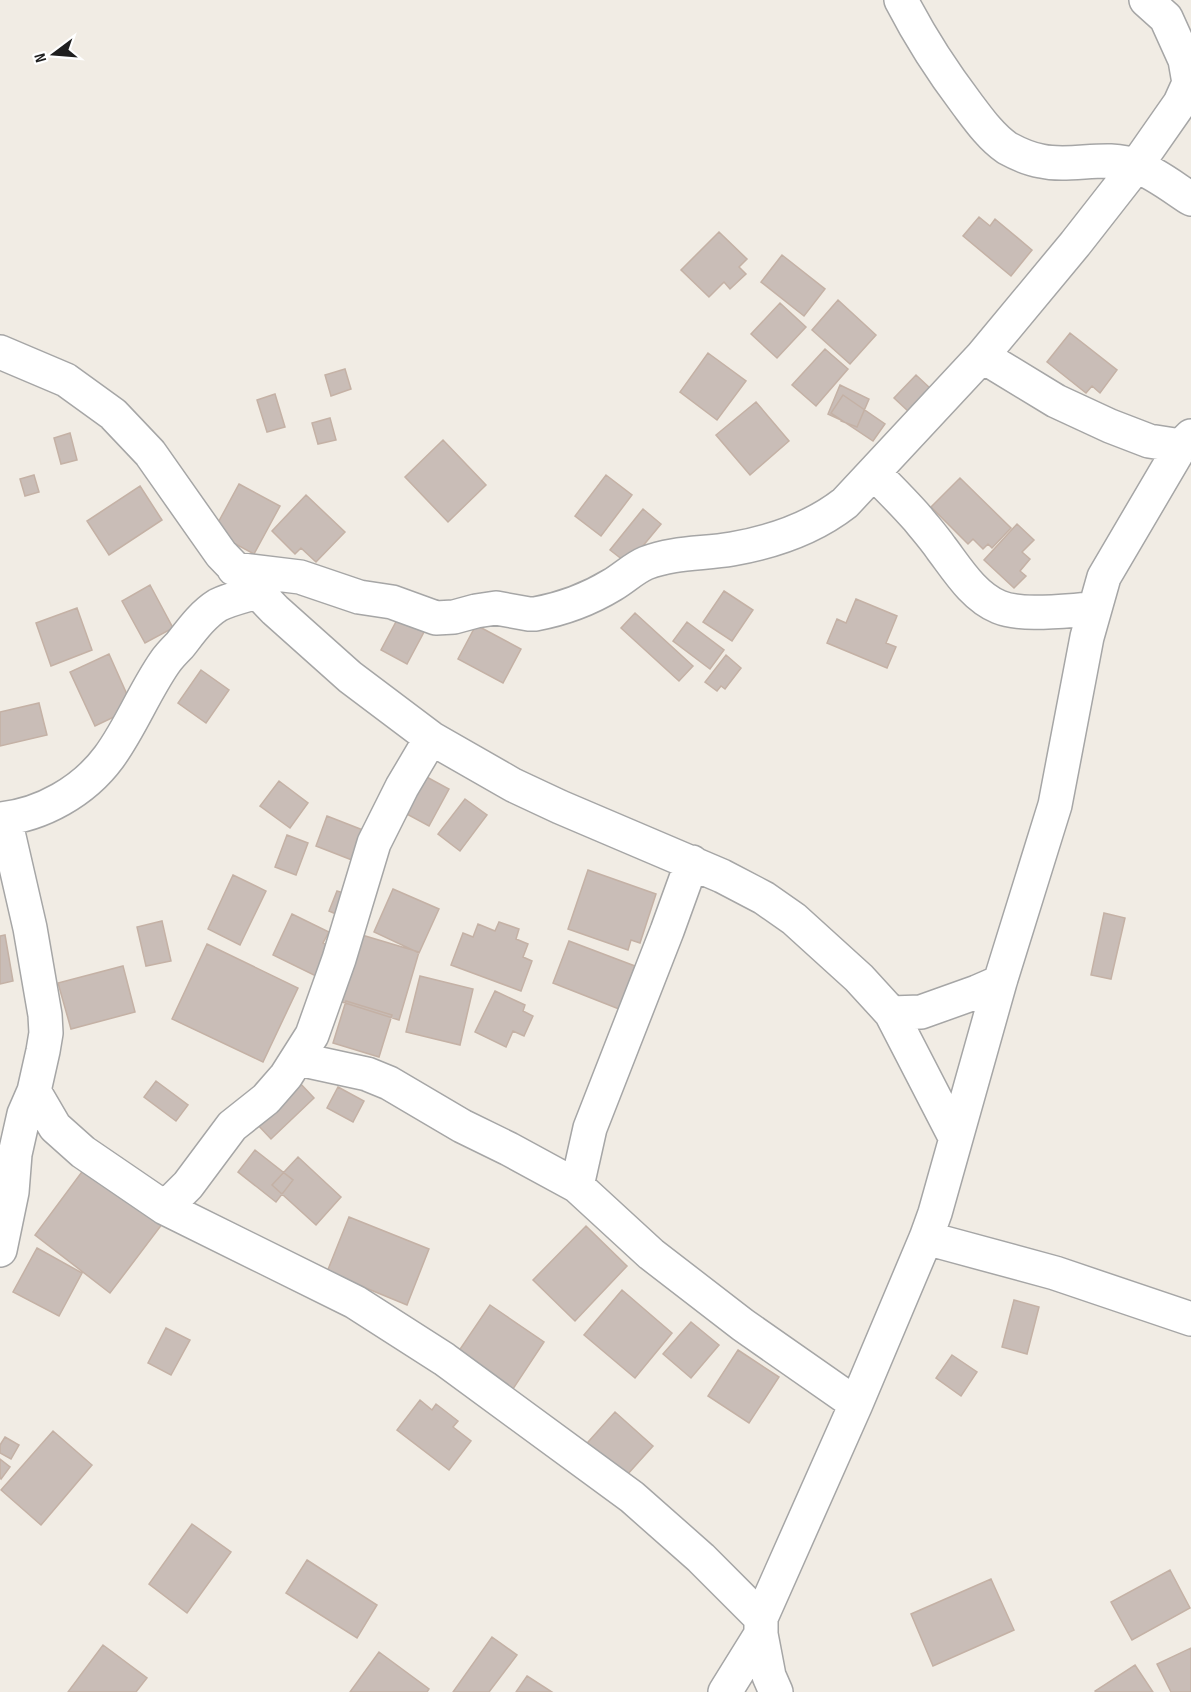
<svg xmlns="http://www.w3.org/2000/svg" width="1191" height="1692" viewBox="0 0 1191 1692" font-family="'Sofia Sans Condensed',sans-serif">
<rect width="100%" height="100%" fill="#f1ece4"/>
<path fill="#c9bdb7" stroke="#c4b1a5" stroke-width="1.5" d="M 979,217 L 990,226 L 995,219 L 1032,250 L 1011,276 L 963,236 Z
M 719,232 L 747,259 L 739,267 L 746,274 L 730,289 L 724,282 L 709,297 L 681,270 Z
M 782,255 L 825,289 L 804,316 L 761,282 Z
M 838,300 L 876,335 L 850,364 L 812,330 Z
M 780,303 L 806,327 L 777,358 L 751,334 Z
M 1070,333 L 1117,370 L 1100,393 L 1092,386 L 1086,393 L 1047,362 Z
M 825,349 L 848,369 L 816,406 L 792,385 Z
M 708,353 L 746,381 L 717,420 L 680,392 Z
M 345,369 L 351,389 L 331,396 L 325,375 Z
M 916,375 L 931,389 L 909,412 L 894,398 Z
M 840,385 L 869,399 L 857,427 L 841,421 L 841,420 L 828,414 Z
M 275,394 L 285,427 L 267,432 L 257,400 Z
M 843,395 L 885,424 L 873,441 L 831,413 Z
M 756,402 L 789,441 L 750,475 L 716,435 Z
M 330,418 L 336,440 L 318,444 L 312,423 Z
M 70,433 L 77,460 L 61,464 L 54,438 Z
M 443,440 L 486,485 L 448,522 L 405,477 Z
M 34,475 L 39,492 L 25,496 L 20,479 Z
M 606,475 L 632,495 L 601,536 L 575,516 Z
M 960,478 L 1011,528 L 992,548 L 988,544 L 983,549 L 973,539 L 968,544 L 931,507 Z
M 239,484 L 280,506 L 254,554 L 213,532 Z
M 140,486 L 162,520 L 109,555 L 87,521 Z
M 306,495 L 345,532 L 316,562 L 301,548 L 295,554 L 272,531 Z
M 643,509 L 661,524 L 628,564 L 610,550 Z
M 1017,524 L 1034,540 L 1022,552 L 1030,559 L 1020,571 L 1026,576 L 1014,588 L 984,560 Z
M 150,585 L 173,628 L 145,643 L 122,601 Z
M 724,591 L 753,610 L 732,641 L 703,622 Z
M 856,599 L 897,616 L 886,643 L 896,647 L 887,668 L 827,643 L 837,619 L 846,623 Z
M 77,608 L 92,650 L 51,666 L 36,623 Z
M 635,613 L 693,666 L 679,681 L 621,628 Z
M 398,618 L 424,632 L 407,664 L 381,650 Z
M 687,622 L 724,650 L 710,669 L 673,641 Z
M 476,625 L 521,649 L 503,683 L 458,659 Z
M 109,654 L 133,708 L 95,726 L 70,672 Z
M 726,655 L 741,668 L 725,689 L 721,686 L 717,691 L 705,682 Z
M 201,670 L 229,690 L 206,723 L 178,703 Z
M 39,703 L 47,735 L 0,746 L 0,712 Z
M 423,775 L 449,789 L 429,826 L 403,812 Z
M 279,781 L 308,803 L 290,828 L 260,806 Z
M 465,799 L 487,815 L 460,851 L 438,834 Z
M 327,816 L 368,832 L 357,862 L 316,846 Z
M 287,835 L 308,843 L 296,875 L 275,867 Z
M 588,870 L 656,894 L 640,943 L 631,940 L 628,950 L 568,929 Z
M 233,875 L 266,891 L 240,945 L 208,929 Z
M 393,889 L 439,909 L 419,953 L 374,932 Z
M 337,891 L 350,895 L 343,917 L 329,911 Z
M 1104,913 L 1125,918 L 1111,979 L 1091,975 Z
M 292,914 L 329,932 L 323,943 L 334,948 L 320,978 L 273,955 Z
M 162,921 L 171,961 L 146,966 L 137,927 Z
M 499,922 L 519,929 L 516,939 L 528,944 L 523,957 L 532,961 L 521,991 L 451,965 L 463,933 L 473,937 L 478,924 L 495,931 Z
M 5,935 L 13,981 L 0,984 L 0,936 Z
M 362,935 L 419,952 L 399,1020 L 342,1002 Z
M 569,941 L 635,966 L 619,1009 L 553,983 Z
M 207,944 L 298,988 L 263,1062 L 172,1019 Z
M 123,966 L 135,1012 L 71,1029 L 58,983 Z
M 420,976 L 473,989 L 460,1045 L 406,1032 Z
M 495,991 L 525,1005 L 523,1011 L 533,1016 L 524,1036 L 513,1031 L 506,1047 L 475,1032 Z
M 346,1001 L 392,1015 L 379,1057 L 333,1043 Z
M 156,1081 L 188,1105 L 176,1121 L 144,1097 Z
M 298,1081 L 314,1098 L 271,1139 L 255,1122 Z
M 338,1087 L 364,1101 L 353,1122 L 327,1108 Z
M 255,1150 L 293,1180 L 276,1202 L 238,1172 Z
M 298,1157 L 341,1197 L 316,1225 L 272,1185 Z
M 87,1165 L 163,1223 L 110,1293 L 35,1235 Z
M 349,1217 L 429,1249 L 407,1305 L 327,1272 Z
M 586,1226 L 627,1266 L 575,1321 L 533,1280 Z
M 37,1248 L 82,1273 L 59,1316 L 13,1292 Z
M 622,1290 L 672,1333 L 635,1378 L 584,1335 Z
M 1014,1300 L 1039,1307 L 1027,1354 L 1002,1347 Z
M 490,1305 L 544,1342 L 507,1398 L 452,1361 Z
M 691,1322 L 719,1345 L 691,1378 L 663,1354 Z
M 166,1328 L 190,1340 L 171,1375 L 148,1363 Z
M 738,1350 L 779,1377 L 749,1423 L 708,1396 Z
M 952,1355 L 977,1372 L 961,1396 L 936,1378 Z
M 420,1400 L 432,1410 L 436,1404 L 458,1421 L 453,1427 L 471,1441 L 449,1470 L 397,1430 Z
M 615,1412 L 653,1446 L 618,1485 L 580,1451 Z
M 53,1431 L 92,1465 L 41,1525 L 1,1490 Z
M 5,1437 L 19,1445 L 11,1459 L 0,1453 L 0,1445 Z
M 0,1459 L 10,1467 L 1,1479 L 0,1478 Z
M 192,1524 L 231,1552 L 187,1613 L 149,1584 Z
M 307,1560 L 377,1605 L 357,1638 L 286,1593 Z
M 1170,1570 L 1190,1608 L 1132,1640 L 1111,1602 Z
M 991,1579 L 1014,1630 L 933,1666 L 911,1614 Z
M 492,1637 L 517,1655 L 489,1692 L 453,1692 Z
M 103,1645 L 147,1678 L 136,1692 L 68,1692 Z
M 1191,1648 L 1191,1692 L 1171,1692 L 1157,1664 Z
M 379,1652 L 429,1689 L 427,1692 L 350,1692 Z
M 1135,1665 L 1153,1692 L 1096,1692 L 1095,1691 Z
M 527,1676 L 552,1692 L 516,1692 Z"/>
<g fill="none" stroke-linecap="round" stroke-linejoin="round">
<g stroke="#a6a6a6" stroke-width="36">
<path id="minor" d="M 901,0 C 920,37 942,71 967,104 C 979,120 991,137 1007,148 C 1018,154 1029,159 1041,161 C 1071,168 1108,154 1136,166 C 1155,173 1174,188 1191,199
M 0,352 L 66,380 L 113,414 L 150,453 L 221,554 L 275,610 L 350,677 L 431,738 L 513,785 L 560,807 L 722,876 L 764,898 L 794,919 L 859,978 L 891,1013 L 955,1137
M 982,356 L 1056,401 L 1110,426 L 1149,441 L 1181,446
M 874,473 C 889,488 904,503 918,519 C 926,529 934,538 941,548 C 957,569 973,596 999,607 C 1023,617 1069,610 1095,609
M 234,569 L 300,577 L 359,597 L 392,602 L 436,618 L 454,617 L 476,611 L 496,608 L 529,614 L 535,614 C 562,609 589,599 612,585 C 624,578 634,568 646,563 C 674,552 703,554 732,549 C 772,542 813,528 845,503 L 982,356 L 1075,244 L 1136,166 L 1180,103 L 1189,83 L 1185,60 L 1166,18 L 1146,0
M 0,819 C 42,815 84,791 109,757 C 131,727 144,692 165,662 C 169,656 175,650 180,645 C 191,631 202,615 218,605 C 230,599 244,596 257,592
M 891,1013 L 921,1012 L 977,992 L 1000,982
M 298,1059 L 367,1074 L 389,1083 L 462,1126 L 509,1149 L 577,1186 L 651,1254 L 743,1325 L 856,1404
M 34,1091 L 55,1127 L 83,1152 L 165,1208 L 355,1302 L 444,1359 L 632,1497 L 701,1558 L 761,1618
M 577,1186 L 590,1128 L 667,931 L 692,862
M 165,1208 L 188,1185 L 232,1126 L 266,1099 L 286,1076 L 312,1035 L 339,959 L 374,843 L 402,787 L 431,738
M 926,1238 L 1055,1273 L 1191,1319
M 0,1250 L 12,1192 L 15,1154 L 24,1114 L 34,1091 L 43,1051 L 46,1033 L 45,1015 L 30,928 L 5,819
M 761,1634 L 769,1676 L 776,1692
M 725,1692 L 761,1634 L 761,1618 L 856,1404 L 926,1238 L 935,1213 L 1000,982 L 1055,805 L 1087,637 L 1104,577 L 1181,446 L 1191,436"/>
</g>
<use href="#minor" stroke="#fff" stroke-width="33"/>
</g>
<g transform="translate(54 54) rotate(254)" stroke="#ffffff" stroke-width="4.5" paint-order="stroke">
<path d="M0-4.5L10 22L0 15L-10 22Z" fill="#1f1f1f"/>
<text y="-9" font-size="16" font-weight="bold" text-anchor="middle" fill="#1f1f1f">N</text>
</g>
</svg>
